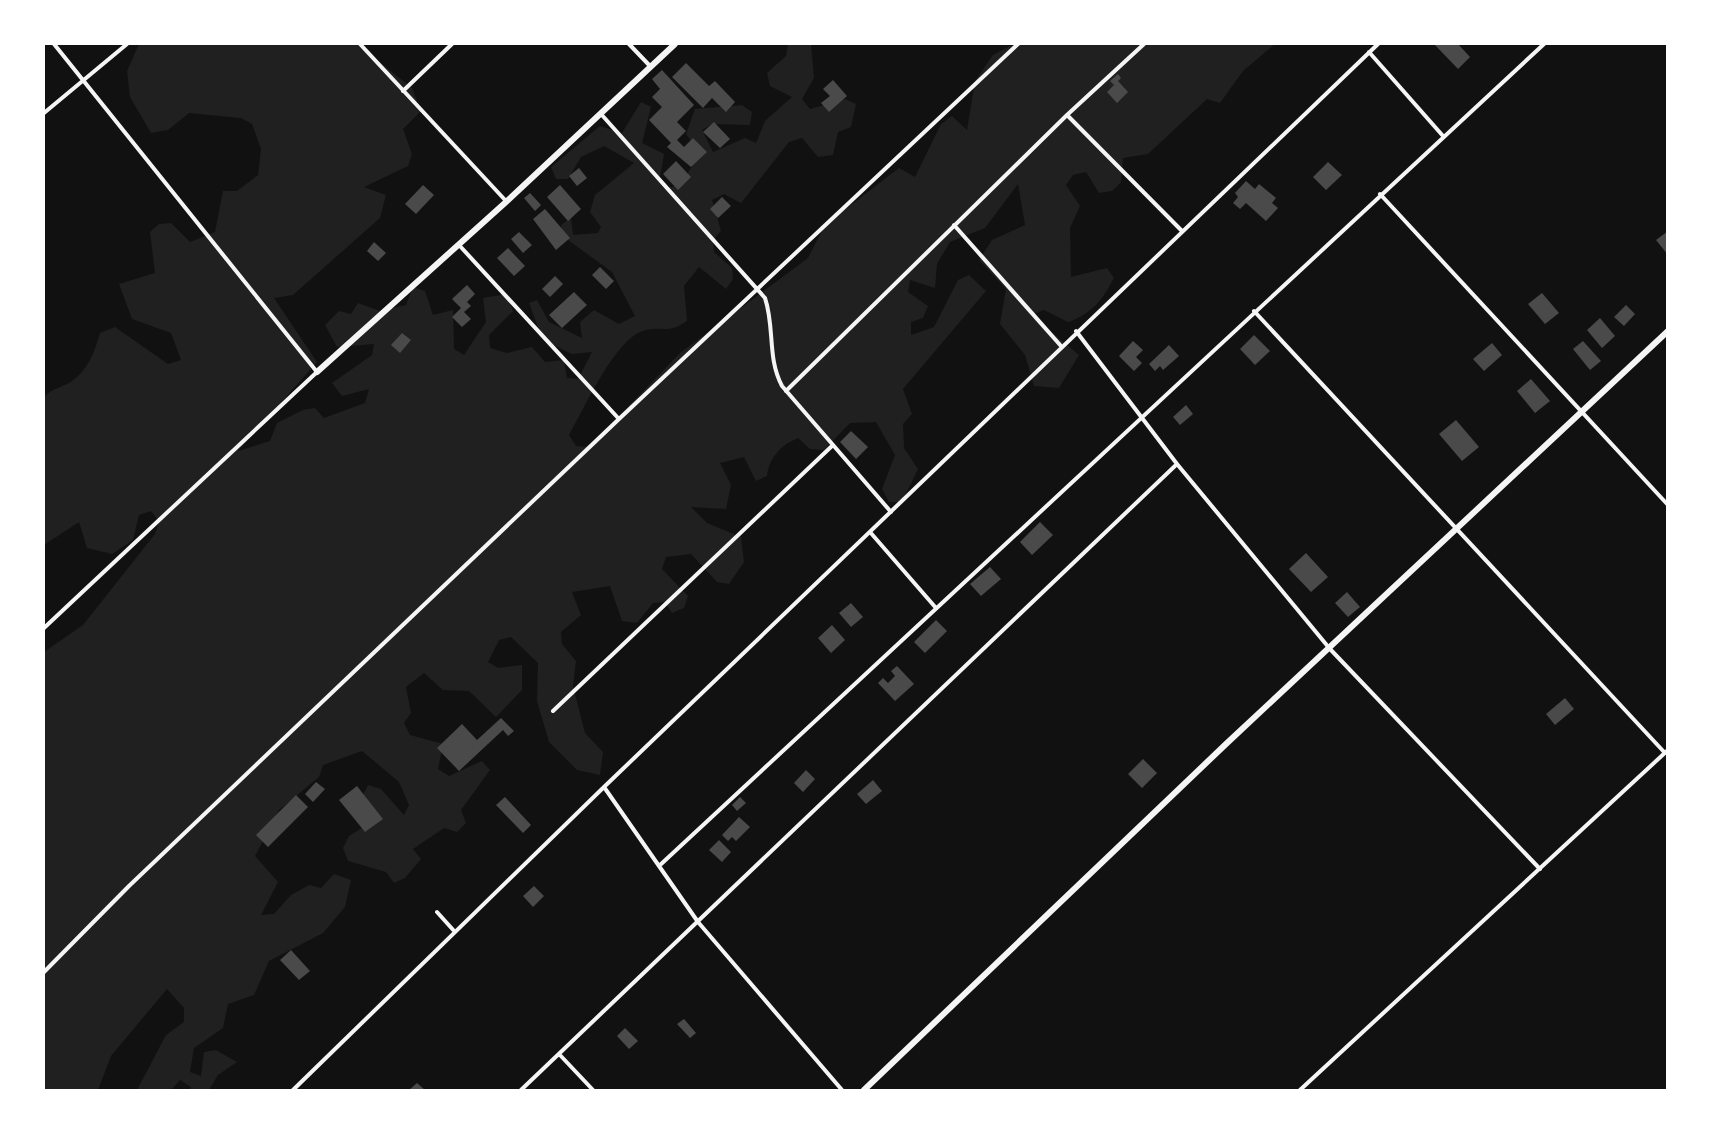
<svg xmlns="http://www.w3.org/2000/svg" width="1711" height="1134" viewBox="0 0 1711 1134" font-family="Jost,sans-serif">
<rect width="100%" height="100%" fill="#111"/>
<path fill="#202020" d="M 139,44 L 357,44 L 412,88 L 421,111 L 403,129 L 412,154 L 408,166 L 364,187 L 386,195 L 380,218 L 293,295 L 274,298 L 317,362 L 238,451 L 270,441 L 277,423 L 303,410 L 315,408 L 324,418 L 365,403 L 369,389 L 342,396 L 332,383 L 372,355 L 374,344 L 337,347 L 325,325 L 339,311 L 351,314 L 358,303 L 380,311 L 406,305 L 413,287 L 425,291 L 433,315 L 453,310 L 454,349 L 464,355 L 486,322 L 483,298 L 507,294 L 513,311 L 489,335 L 490,348 L 507,353 L 532,347 L 545,362 L 564,360 L 567,378 L 578,379 L 592,352 L 572,354 L 543,340 L 529,303 L 537,300 L 549,322 L 582,338 L 580,322 L 594,310 L 619,324 L 635,316 L 612,272 L 564,237 L 561,225 L 571,218 L 573,235 L 598,233 L 601,227 L 590,212 L 595,195 L 634,163 L 604,146 L 581,157 L 568,179 L 556,179 L 551,167 L 600,126 L 622,133 L 641,102 L 651,107 L 642,143 L 664,154 L 660,178 L 667,188 L 680,185 L 700,154 L 686,134 L 695,109 L 742,105 L 752,112 L 750,125 L 712,124 L 702,130 L 713,152 L 745,138 L 756,143 L 765,121 L 792,97 L 770,86 L 767,73 L 786,56 L 788,44 L 811,44 L 814,78 L 802,99 L 810,109 L 845,99 L 856,104 L 851,127 L 838,132 L 833,155 L 818,157 L 802,138 L 789,142 L 741,203 L 724,194 L 712,200 L 721,231 L 713,240 L 714,252 L 732,268 L 733,279 L 726,289 L 699,267 L 684,286 L 687,321 C 667,335 663,325 643,331 C 615,339 584,409 569,435 L 576,446 L 589,447 L 680,353 L 808,258 L 825,225 L 899,168 L 915,177 L 941,124 L 952,116 L 967,130 L 975,81 L 993,55 L 1014,44 L 1275,44 L 1243,71 L 1220,103 L 1207,99 L 1148,154 L 1123,158 L 1121,182 L 1112,191 L 1099,193 L 1086,172 L 1073,175 L 1066,185 L 1080,206 L 1070,228 L 1071,277 L 1107,268 L 1114,278 C 1103,299 1092,314 1068,322 L 1044,310 L 1031,315 L 1079,355 L 1059,388 L 1034,386 L 1025,355 L 1000,324 L 1006,289 L 979,260 L 992,240 L 1025,225 L 1018,184 L 985,228 L 950,242 L 937,264 L 935,288 L 910,280 L 908,292 L 928,306 L 923,318 L 911,322 L 911,335 L 934,327 L 958,280 L 969,275 L 986,291 L 903,389 L 912,414 L 903,424 L 904,448 L 918,469 L 902,502 L 889,502 L 882,489 L 895,455 L 876,422 L 850,423 L 824,450 L 810,449 L 798,438 C 781,445 769,458 767,476 L 756,481 L 744,457 L 720,463 L 731,485 L 726,509 L 691,507 L 707,523 L 741,537 L 744,562 L 729,584 L 717,582 L 691,554 L 666,557 L 662,569 L 688,596 L 684,608 L 672,613 L 665,602 L 653,603 L 637,623 L 622,621 L 610,586 L 572,592 L 581,615 L 561,632 L 562,644 L 576,661 L 573,686 L 585,733 L 603,752 L 600,775 L 577,770 L 549,742 L 537,701 L 538,663 L 511,637 L 499,640 L 488,662 L 498,668 L 522,665 L 522,690 L 496,717 L 469,691 L 443,690 L 424,673 L 406,687 L 411,713 L 404,723 L 410,735 L 443,744 L 438,769 L 449,776 L 482,761 L 490,770 L 461,810 L 466,823 L 457,832 L 444,828 L 413,849 L 421,859 L 405,878 L 394,883 L 386,872 L 348,861 L 343,848 L 349,836 L 378,818 L 362,797 L 368,785 L 381,789 L 404,815 L 409,805 L 399,782 L 362,751 L 323,765 L 319,777 L 279,810 L 255,856 L 278,882 L 261,915 L 274,914 L 291,895 L 309,885 L 321,888 L 334,874 L 351,880 L 345,907 L 323,933 L 269,961 L 254,995 L 228,1004 L 223,1028 L 194,1048 L 190,1072 L 201,1076 L 204,1052 L 216,1050 L 237,1062 L 218,1075 L 209,1090 L 190,1090 L 191,1087 L 180,1080 L 171,1090 L 137,1090 L 166,1035 L 184,1022 L 184,1008 L 167,989 L 111,1056 L 98,1090 L 44,1090 L 44,652 L 83,625 L 155,534 L 159,522 L 151,511 L 139,515 L 133,540 L 112,554 L 87,548 L 79,522 L 44,545 L 44,397 C 52,388 62,388 72,381 C 88,370 95,351 100,333 L 115,327 L 168,364 L 181,360 L 171,333 L 132,319 L 119,284 L 155,273 L 150,232 L 159,224 L 171,223 L 190,242 L 215,232 L 223,191 L 237,191 L 258,175 L 261,149 L 252,124 L 241,118 L 189,113 L 168,130 L 151,133 L 130,97 L 127,71 Z"/>
<path fill="#4a4a4a" d="M 1434,44 L 1458,44 L 1470,57 L 1458,69 Z
M 686,63 L 709,86 L 715,81 L 735,102 L 726,112 L 712,98 L 703,108 L 672,77 Z
M 662,70 L 694,105 L 677,122 L 686,131 L 677,140 L 684,147 L 693,138 L 707,152 L 691,167 L 667,147 L 671,143 L 649,120 L 662,107 L 652,97 L 660,89 L 652,79 Z
M 1118,74 L 1121,78 L 1118,81 L 1128,92 L 1117,103 L 1107,92 L 1114,85 L 1110,81 Z
M 833,80 L 847,96 L 829,112 L 821,103 L 830,96 L 823,89 Z
M 714,122 L 730,139 L 720,148 L 703,132 Z
M 676,161 L 691,177 L 678,190 L 663,174 Z
M 1328,162 L 1342,175 L 1326,190 L 1313,177 Z
M 579,168 L 587,178 L 577,186 L 569,176 Z
M 1246,181 L 1255,189 L 1259,184 L 1276,198 L 1272,203 L 1278,208 L 1266,221 L 1246,203 L 1240,209 L 1233,203 L 1238,197 L 1235,193 Z
M 423,185 L 434,195 L 416,214 L 405,204 Z
M 560,185 L 581,209 L 568,221 L 547,197 Z
M 530,193 L 541,205 L 535,211 L 524,198 Z
M 722,197 L 731,206 L 718,218 L 710,209 Z
M 545,209 L 570,238 L 556,250 L 533,219 Z
M 1668,231 L 1668,255 L 1656,240 Z
M 519,232 L 532,245 L 523,253 L 511,239 Z
M 374,242 L 386,253 L 378,261 L 367,251 Z
M 508,248 L 525,266 L 514,276 L 497,258 Z
M 600,267 L 614,281 L 606,289 L 592,275 Z
M 555,276 L 563,284 L 550,297 L 542,289 Z
M 467,285 L 475,294 L 467,302 L 471,306 L 464,312 L 471,319 L 462,327 L 452,317 L 461,308 L 452,299 Z
M 574,292 L 587,305 L 562,328 L 549,315 Z
M 1542,293 L 1559,313 L 1545,324 L 1528,304 Z
M 1626,305 L 1635,314 L 1624,326 L 1614,317 Z
M 1600,318 L 1615,336 L 1602,348 L 1587,330 Z
M 402,333 L 411,340 L 400,353 L 391,345 Z
M 1254,335 L 1270,351 L 1255,365 L 1240,349 Z
M 1133,341 L 1143,350 L 1136,357 L 1142,363 L 1134,371 L 1119,356 Z
M 1583,341 L 1601,361 L 1590,370 L 1573,349 Z
M 1492,343 L 1502,355 L 1484,371 L 1473,359 Z
M 1169,345 L 1179,356 L 1163,370 L 1160,366 L 1155,371 L 1149,364 Z
M 1531,379 L 1550,401 L 1535,413 L 1517,391 Z
M 1186,405 L 1193,414 L 1180,425 L 1173,417 Z
M 1456,420 L 1479,447 L 1462,461 L 1439,434 Z
M 851,431 L 868,447 L 856,459 L 840,442 Z
M 1040,522 L 1053,535 L 1032,555 L 1020,542 Z
M 1306,553 L 1328,577 L 1311,592 L 1289,569 Z
M 990,567 L 1001,579 L 981,596 L 970,584 Z
M 1347,592 L 1360,607 L 1348,617 L 1335,603 Z
M 851,603 L 863,617 L 851,627 L 839,613 Z
M 936,620 L 947,631 L 925,653 L 914,642 Z
M 832,625 L 845,640 L 831,653 L 818,638 Z
M 897,666 L 914,684 L 895,701 L 878,683 L 883,678 L 888,683 L 895,676 L 891,671 Z
M 1565,698 L 1574,709 L 1555,725 L 1546,714 Z
M 501,718 L 514,731 L 508,736 L 503,730 L 459,771 L 437,748 L 462,724 L 477,740 Z
M 1143,759 L 1157,773 L 1142,788 L 1128,774 Z
M 806,770 L 815,779 L 803,792 L 794,783 Z
M 873,780 L 882,791 L 866,804 L 857,794 Z
M 316,782 L 325,789 L 313,802 L 305,794 Z
M 357,786 L 383,819 L 365,832 L 339,800 Z
M 296,795 L 308,807 L 268,847 L 256,835 Z
M 505,797 L 531,825 L 523,833 L 496,805 Z
M 740,797 L 746,803 L 737,811 L 732,805 Z
M 739,817 L 750,827 L 736,841 L 732,837 L 728,841 L 722,835 Z
M 719,840 L 731,852 L 722,862 L 709,850 Z
M 534,886 L 544,896 L 533,907 L 523,896 Z
M 291,950 L 310,971 L 299,980 L 280,960 Z
M 684,1019 L 696,1033 L 690,1038 L 677,1024 Z
M 625,1028 L 638,1041 L 629,1049 L 617,1036 Z
M 417,1083 L 425,1090 L 409,1090 Z"/>
<g fill="none" stroke-linecap="round" stroke-linejoin="round">
<path stroke="#f5f5f5" stroke-width="4" d="M 360,44 L 506,201
M 629,44 L 650,66
M 1369,52 L 1443,136
M 403,91 L 452,44
M 44,113 L 127,44
M 601,114 L 765,298 C 775,328 767,358 782,386 L 891,512
M 1067,115 L 1181,230
M 1380,194 L 1668,505
M 954,225 L 1061,346
M 459,245 L 619,419
M 1254,311 L 1665,753
M 1076,331 L 1177,464 L 1330,649 L 1540,869
M 786,391 L 1067,115 L 1144,44
M 870,532 L 936,608
M 44,628 L 317,372 L 54,44
M 553,711 L 833,445
M 604,787 L 698,922 L 842,1090
M 659,866 L 1544,44
M 437,912 L 455,932
M 44,972 L 129,886 L 619,419 L 1018,44
M 559,1054 L 593,1090
M 293,1090 L 604,787 L 1378,44
M 521,1090 L 1177,464
M 1300,1090 L 1668,750"/>
<path stroke="#f5f5f5" stroke-width="6" d="M 317,372 L 506,202 L 675,44
M 864,1090 L 1226,744 L 1668,331"/>
</g>
<rect width="1711" height="1134" fill="none" stroke="#ffffff" stroke-width="90"/>
</svg>
